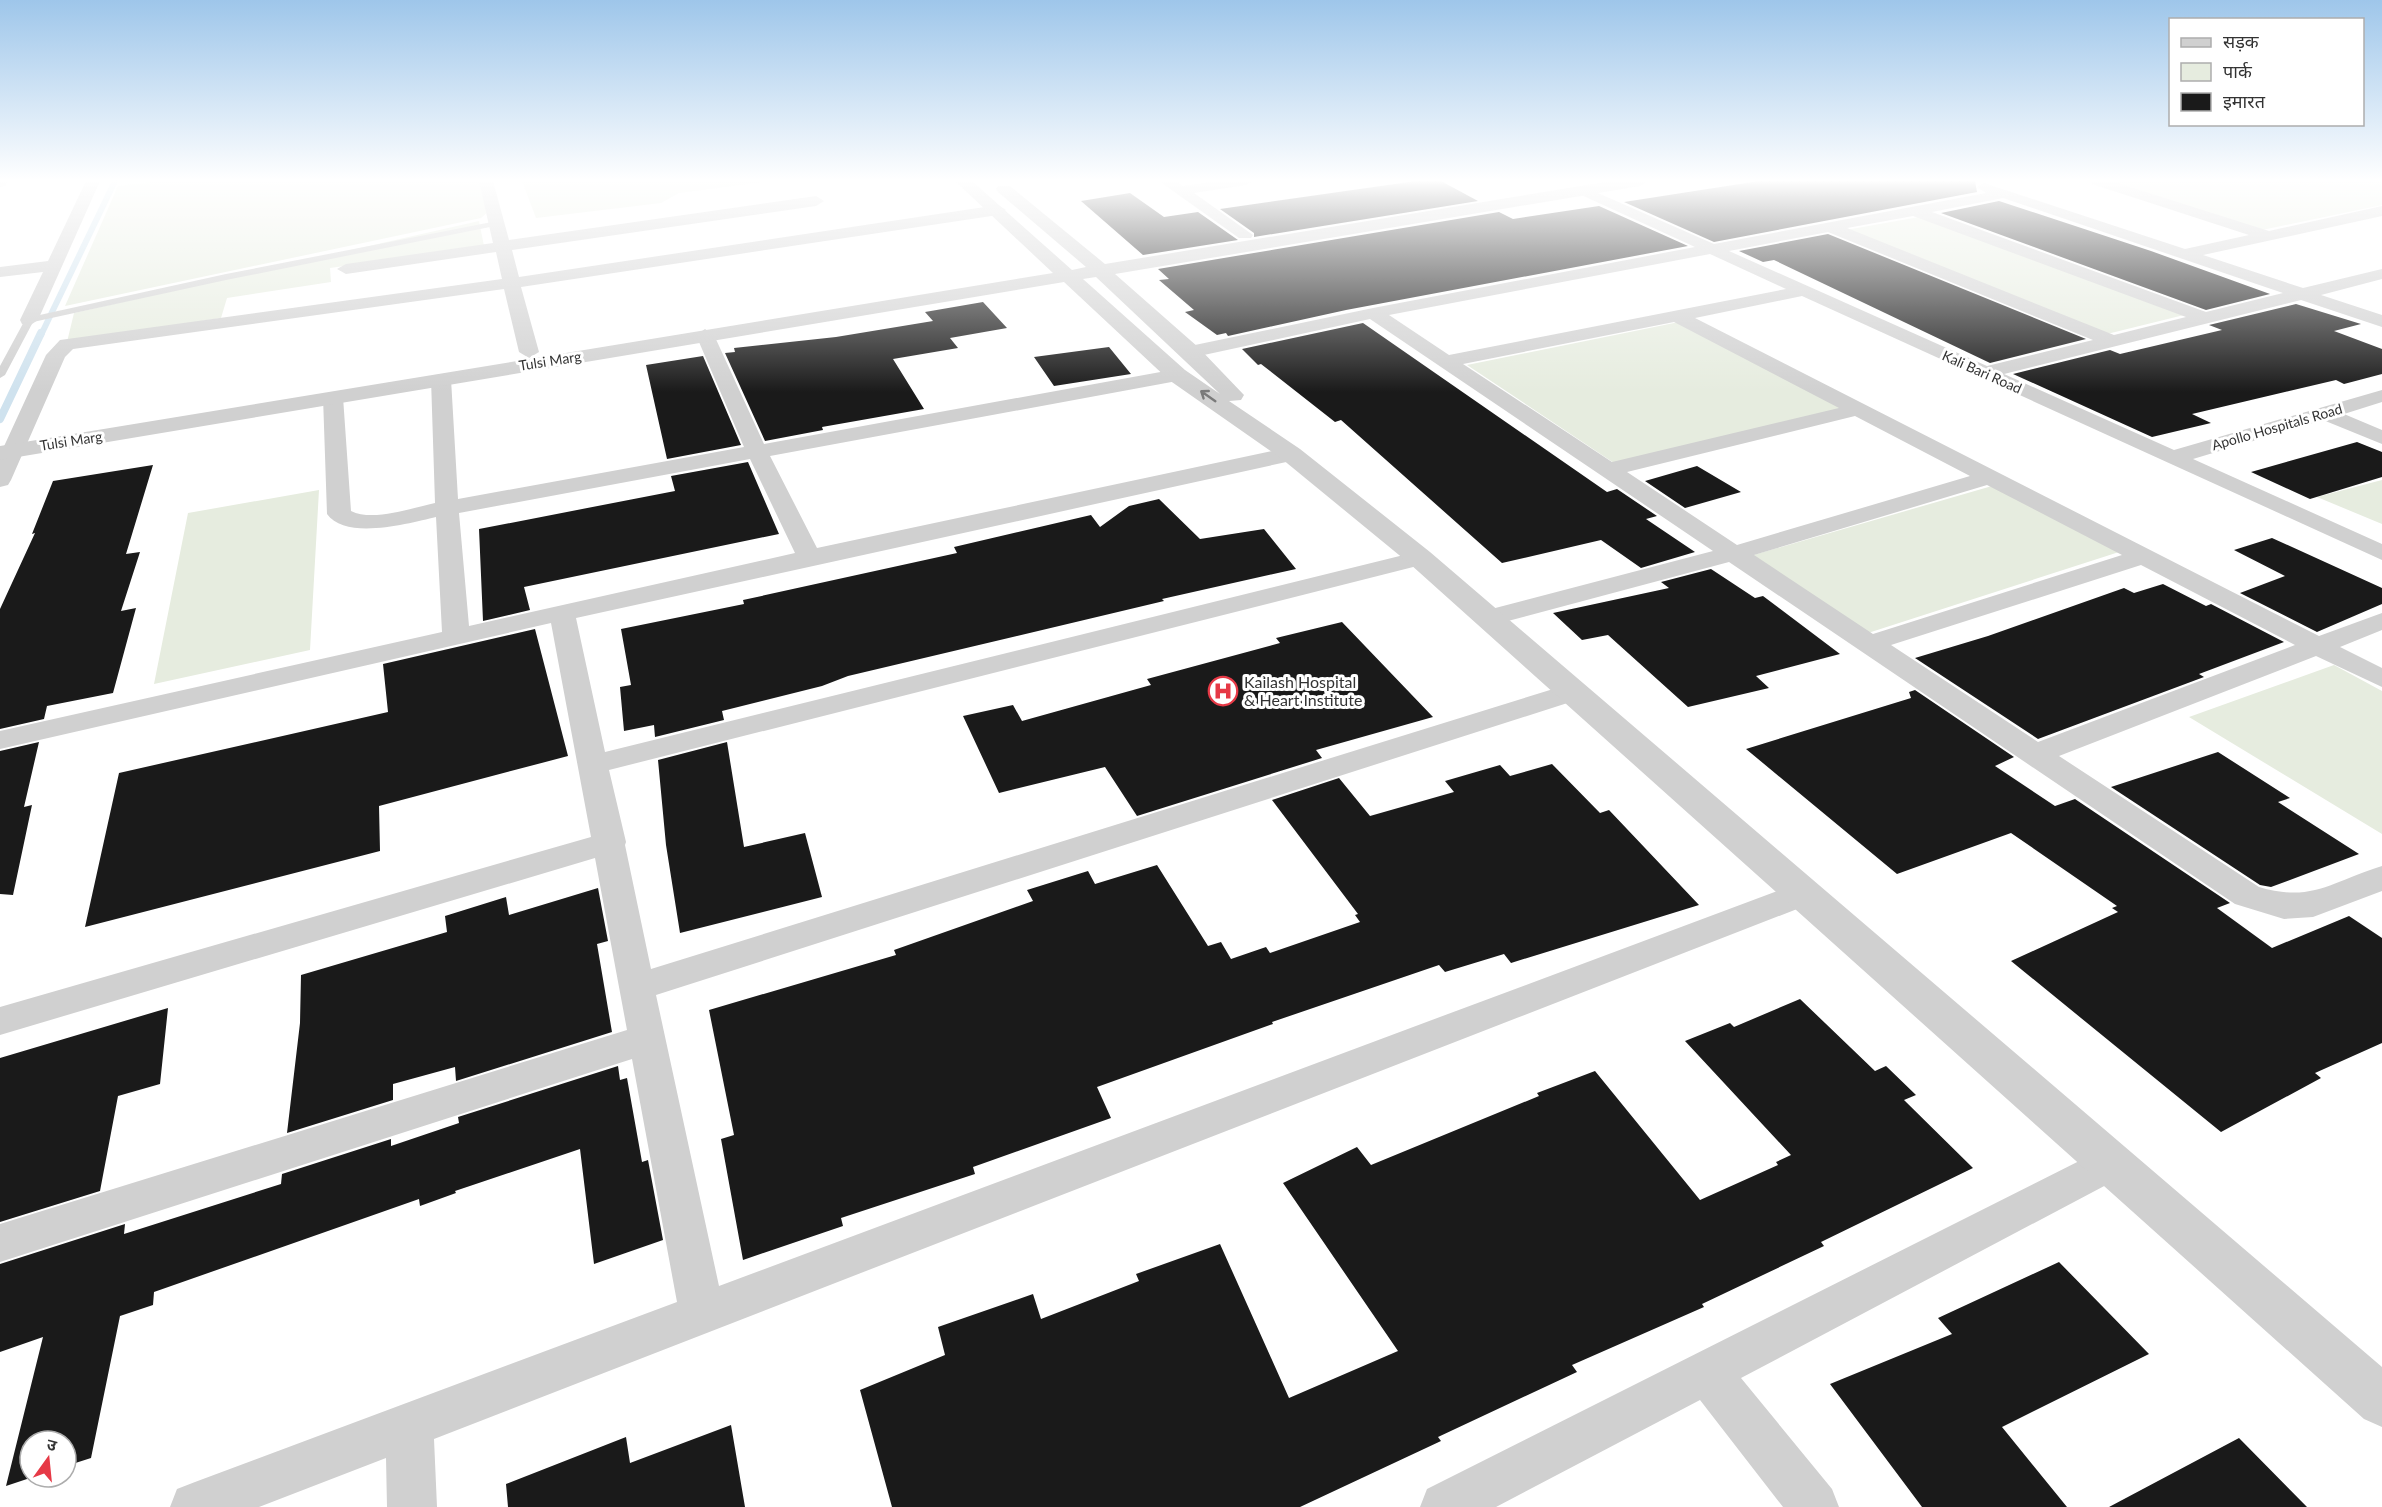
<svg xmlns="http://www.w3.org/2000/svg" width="2382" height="1507" viewBox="0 0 2382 1507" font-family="Lato,'Noto Sans Devanagari',sans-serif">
<rect width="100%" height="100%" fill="#fff"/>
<path fill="#e6ecdf" d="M 159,181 L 485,181 L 491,209 L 481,218 L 65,306 L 118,186 Z
M 522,181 L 771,181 L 679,193 L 661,203 L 536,218 Z
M 2107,181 L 2382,181 L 2382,205 L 2262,230 Z
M 1919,217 L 2184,315 L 2107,334 L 1846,230 Z
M 479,221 L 484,246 L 330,268 L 331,282 L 227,298 L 221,318 L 67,342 L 74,313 Z
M 1679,322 L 1846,410 L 1617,465 L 1467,365 Z
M 2382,480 L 2382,524 L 2317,497 Z
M 1992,486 L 2119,552 L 1868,633 L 1750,556 Z
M 319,490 L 310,650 L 154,684 L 188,513 Z
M 2334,665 L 2382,691 L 2382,834 L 2189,717 Z"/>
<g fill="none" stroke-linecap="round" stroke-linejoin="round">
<path stroke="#cfe2ee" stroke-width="6" d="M 41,335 L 115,181"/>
<path stroke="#cfe2ee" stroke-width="8" d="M 0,419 L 41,333"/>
</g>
<path fill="#1a1a1a" d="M 1416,181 L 1441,181 L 1478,201 L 1254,237 L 1254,233 L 1220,209 Z
M 1759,181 L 1975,181 L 1977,192 L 1714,242 L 1624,202 Z
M 1130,193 L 1164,217 L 1198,212 L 1238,240 L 1143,255 L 1081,201 Z
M 1999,201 L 2151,251 L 2270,294 L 2206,310 L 1941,213 Z
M 1599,206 L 1688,246 L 1346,310 L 1228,336 L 1226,333 L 1217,335 L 1185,312 L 1194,310 L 1159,280 L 1169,279 L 1158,269 L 1499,212 L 1513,219 Z
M 1828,234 L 2086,339 L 1990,363 L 1774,260 L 1763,262 L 1739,251 Z
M 983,302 L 1007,328 L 950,338 L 958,348 L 893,359 L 924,409 L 822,427 L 823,430 L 765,441 L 725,353 L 735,352 L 734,348 L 836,337 L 933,321 L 925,312 Z
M 2296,304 L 2361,324 L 2334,331 L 2382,349 L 2382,374 L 2344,384 L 2336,380 L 2192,414 L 2211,423 L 2152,437 L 2013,374 L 2110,350 L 2120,354 L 2222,330 L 2209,325 Z
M 1363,323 L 1607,492 L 1617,489 L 1657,516 L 1646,519 L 1695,552 L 1641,568 L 1601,540 L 1502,563 L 1341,420 L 1335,422 L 1261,364 L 1258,365 L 1242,349 Z
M 1109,347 L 1131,374 L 1054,386 L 1034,357 Z
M 703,356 L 741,445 L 667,459 L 646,365 Z
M 2357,442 L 2382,452 L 2382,477 L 2310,499 L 2251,472 Z
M 748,462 L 779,534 L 524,587 L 530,610 L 483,621 L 479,529 L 675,491 L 671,476 Z
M 153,465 L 126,554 L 140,552 L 121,611 L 136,608 L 113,693 L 47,706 L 44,719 L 0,729 L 0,609 L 35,533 L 32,534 L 53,481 Z
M 1697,466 L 1741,492 L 1685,508 L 1645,481 Z
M 1159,499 L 1200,539 L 1264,529 L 1296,569 L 1162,599 L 1164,601 L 848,676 L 822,686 L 722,711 L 724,720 L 655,737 L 654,725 L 624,731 L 620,687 L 631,685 L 621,629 L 744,604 L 743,600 L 957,553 L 954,547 L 1091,515 L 1100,527 L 1129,506 Z
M 2272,538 L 2382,588 L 2382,604 L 2317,632 L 2240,593 L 2285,576 L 2234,550 Z
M 1711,569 L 1755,598 L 1763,596 L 1840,654 L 1756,676 L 1769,688 L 1688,707 L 1608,635 L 1582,640 L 1553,613 L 1669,588 L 1661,582 Z
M 2163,584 L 2206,606 L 2211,604 L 2284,642 L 2199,674 L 2204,677 L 2038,739 L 1915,658 L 1988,636 L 2124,588 L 2134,593 Z
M 1342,622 L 1433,717 L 1316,750 L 1322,758 L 1137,816 L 1105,767 L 999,793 L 963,716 L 1013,705 L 1022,721 L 1151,685 L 1147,679 L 1280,643 L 1276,638 Z
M 535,629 L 568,756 L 379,806 L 380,851 L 85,927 L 119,773 L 388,712 L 383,664 Z
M 1915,690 L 2014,757 L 1995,766 L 2055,806 L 2075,799 L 2230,903 L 2217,908 L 2272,948 L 2349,916 L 2382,938 L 2382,1043 L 2315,1073 L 2321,1078 L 2221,1132 L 2011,961 L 2118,912 L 2112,908 L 2117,906 L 2011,833 L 1897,874 L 1746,749 L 1911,698 L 1909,692 Z
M 39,742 L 24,807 L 32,805 L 13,895 L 0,894 L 0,751 Z
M 727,742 L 744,847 L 805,833 L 822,897 L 680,933 L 666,845 L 658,760 Z
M 2218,752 L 2290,798 L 2278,802 L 2359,854 L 2271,887 L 2260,885 L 2111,787 Z
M 1552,764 L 1600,813 L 1609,810 L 1699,905 L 1511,963 L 1504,954 L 1445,972 L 1439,965 L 1272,1022 L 1273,1024 L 1097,1087 L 1111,1118 L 973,1167 L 975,1174 L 841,1218 L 843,1226 L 743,1260 L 721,1139 L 734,1135 L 709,1010 L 896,955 L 894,950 L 1033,901 L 1027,890 L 1088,871 L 1095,884 L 1157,865 L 1208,946 L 1221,942 L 1231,959 L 1266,947 L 1270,953 L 1360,922 L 1355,915 L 1358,914 L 1272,800 L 1339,778 L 1370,816 L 1454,792 L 1445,781 L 1500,765 L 1510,776 Z
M 598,888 L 608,941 L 597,944 L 612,1032 L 456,1081 L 455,1067 L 393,1084 L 393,1100 L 287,1133 L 300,1023 L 301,975 L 447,932 L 445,916 L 506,897 L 509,915 Z
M 1800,999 L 1875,1071 L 1886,1066 L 1916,1095 L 1904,1100 L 1973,1168 L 1821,1242 L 1824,1246 L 1702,1304 L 1704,1307 L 1572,1365 L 1577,1372 L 1438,1437 L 1441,1441 L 1300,1507 L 892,1507 L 860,1390 L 945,1355 L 938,1327 L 1033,1294 L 1041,1319 L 1139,1281 L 1136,1274 L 1220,1244 L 1289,1398 L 1398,1351 L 1283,1183 L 1357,1147 L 1371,1165 L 1539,1096 L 1537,1093 L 1595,1071 L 1700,1200 L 1778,1165 L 1776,1162 L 1791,1155 L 1685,1041 L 1730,1023 L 1734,1027 Z
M 168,1008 L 160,1084 L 118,1096 L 100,1191 L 0,1222 L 0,1058 Z
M 618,1066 L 620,1080 L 627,1078 L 642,1162 L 648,1160 L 663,1240 L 594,1264 L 580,1149 L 455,1191 L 456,1193 L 420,1206 L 419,1199 L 154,1292 L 153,1305 L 120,1316 L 91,1458 L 66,1466 L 66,1441 L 30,1441 L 30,1477 L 33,1477 L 6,1486 L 43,1337 L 0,1352 L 0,1264 L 125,1224 L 124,1234 L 281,1184 L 282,1174 L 391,1139 L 391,1146 L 459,1123 L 458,1117 Z
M 2059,1262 L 2149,1354 L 2002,1427 L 2067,1507 L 1922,1507 L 1830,1384 L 1952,1334 L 1938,1318 Z
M 731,1425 L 745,1507 L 508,1507 L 506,1484 L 626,1437 L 630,1463 Z
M 2239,1438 L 2307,1507 L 2109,1507 Z"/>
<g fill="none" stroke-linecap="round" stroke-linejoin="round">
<path fill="#d0d0d0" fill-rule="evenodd" d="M 497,221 L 500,221 L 500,225 L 226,280 L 33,322 L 5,375 L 0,378 L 0,366 L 26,318 L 226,274 Z"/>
<path fill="#d0d0d0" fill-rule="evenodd" d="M 0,181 L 8,181 L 5,186 L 0,187 Z
M 86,181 L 100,181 L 38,320 L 29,326 L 22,324 L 20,320 L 43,272 L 0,277 L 0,267 L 48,261 Z
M 479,181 L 493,181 L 509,240 L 816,196 L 824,201 L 816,206 L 512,250 L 519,277 L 998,205 L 1006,210 L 998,215 L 521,287 L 539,352 L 529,358 L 519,352 L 504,289 L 73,349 L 65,357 L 11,480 L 8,485 L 0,487 L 0,455 L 46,355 L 60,340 L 502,279 L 496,252 L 346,274 L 337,269 L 346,264 L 493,243 Z
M 1159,181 L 1176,181 L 1183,186 L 1218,181 L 1253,181 L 1246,185 L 1194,193 L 1253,235 L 1251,238 L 1239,238 Z
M 2090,181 L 2111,181 L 2269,231 L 2382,206 L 2382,216 L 2203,255 L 2303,288 L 2382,269 L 2382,279 L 2321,295 L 2382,315 L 2382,327 L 2301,300 L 2004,374 L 2174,450 L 2382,390 L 2382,402 L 2344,414 L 2382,430 L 2382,444 L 2323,420 L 2193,459 L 2382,544 L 2382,560 L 1802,296 L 1695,318 L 2319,636 L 2382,613 L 2382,630 L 2340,647 L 2382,668 L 2382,687 L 2316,656 L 2059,756 L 2259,887 C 2313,903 2332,881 2382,866 L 2382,891 L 2313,917 L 2284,919 L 2235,904 L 1729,562 L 1489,626 L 1480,624 L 1476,618 L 1480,612 L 1713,551 L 1370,319 L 1190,358 L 1180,352 L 1190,346 L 1373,308 L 1695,247 L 1577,193 L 1575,190 L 1582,186 L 1714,244 L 1986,193 L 1977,187 L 1984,183 L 2185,249 L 2249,235 L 2092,184 ZM 2003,198 L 2283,293 L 2206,312 L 1932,212 ZM 1913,216 L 2186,317 L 2114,335 L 1847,228 ZM 1828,232 L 2093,340 L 1987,366 L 1729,251 ZM 1710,254 L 1786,289 L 1449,355 L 1389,315 ZM 1674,322 L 1839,408 L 1612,462 L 1463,364 ZM 1855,416 L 1970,476 L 1737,545 L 1627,472 ZM 1987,485 L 2122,555 L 1873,634 L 1754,555 ZM 2141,565 L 2295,645 L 2038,742 L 1891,645 Z
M 705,329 L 714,335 L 764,444 L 1177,369 L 1184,371 L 1187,375 L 1184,379 L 1177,381 L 770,456 L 817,548 L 1291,447 L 1299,449 L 1302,454 L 1299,459 L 1291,461 L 576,618 L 605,752 L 1420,551 L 1429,553 L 1432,558 L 1429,563 L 609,770 L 626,842 L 625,845 L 651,969 L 1563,686 L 1573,683 L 1583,686 L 1587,692 L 1583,698 L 656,995 L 719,1286 L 1791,886 L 1803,882 L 1815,886 L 1820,894 L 1815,902 L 434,1439 L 437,1507 L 387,1507 L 386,1458 L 259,1507 L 170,1507 L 177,1489 L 195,1482 L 677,1302 L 632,1059 L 0,1262 L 0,1224 L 627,1030 L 595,858 L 0,1035 L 0,1007 L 591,837 L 551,623 L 0,749 L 0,731 L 442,632 L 436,517 C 410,523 346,541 327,514 L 323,397 L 326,393 L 340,393 L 343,397 L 351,511 C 373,522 412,508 435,503 L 431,379 L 434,375 L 448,375 L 451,379 L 458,499 L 744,447 L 696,335 ZM 750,459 L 795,553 L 469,626 L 459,513 Z
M 2111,1145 L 2125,1151 L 2131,1163 L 2125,1175 L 1741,1378 L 1832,1489 L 1839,1507 L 1783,1507 L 1700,1400 L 1496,1507 L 1420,1507 L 1427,1489 Z"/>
<path fill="#d0d0d0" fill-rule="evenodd" d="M 955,181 L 972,181 L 1072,270 L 1086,267 L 998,192 L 996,189 L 998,186 L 1010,186 L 1105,264 L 1611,181 L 1648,181 L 1640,186 L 1115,274 L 1198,347 L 1244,395 L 1241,400 L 1229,401 L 1300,449 L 1430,552 L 2382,1367 L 2382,1427 L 2364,1419 L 1410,564 L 1282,459 L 1169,380 L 1064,282 L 0,460 L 0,446 L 1053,273 ZM 1096,277 L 1220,394 L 1185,370 L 1083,279 Z"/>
</g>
<defs><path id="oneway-shaft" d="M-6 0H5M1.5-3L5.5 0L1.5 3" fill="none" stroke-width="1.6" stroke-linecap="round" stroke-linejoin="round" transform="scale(1.5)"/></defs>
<use stroke="#7a7a7a" href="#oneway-shaft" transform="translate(1208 396) rotate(-145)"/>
<linearGradient id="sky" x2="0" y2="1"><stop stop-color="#9ec6ea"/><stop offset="0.46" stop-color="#fff"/><stop offset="1" stop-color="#fff" stop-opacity="0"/></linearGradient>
<rect width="2382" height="392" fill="url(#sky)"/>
<defs>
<g id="hospital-ring" transform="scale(1.5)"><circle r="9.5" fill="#fff" stroke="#e63946" stroke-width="1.5"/><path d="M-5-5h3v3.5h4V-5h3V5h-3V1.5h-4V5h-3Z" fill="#e63946"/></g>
</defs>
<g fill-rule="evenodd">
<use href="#hospital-ring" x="1223" y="691"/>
</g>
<g text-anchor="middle" stroke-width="6" stroke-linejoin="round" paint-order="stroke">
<g font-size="14" fill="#333" stroke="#fff">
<text transform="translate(550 361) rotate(-9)" y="5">Tulsi Marg</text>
<text transform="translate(1982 372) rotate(24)" y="5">Kali Bari Road</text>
<text transform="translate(2277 427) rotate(-16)" y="5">Apollo Hospitals Road</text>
<text transform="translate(71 441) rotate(-9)" y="5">Tulsi Marg</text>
</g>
<g font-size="16" fill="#333" stroke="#fff" text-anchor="start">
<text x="1244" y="688">Kailash Hospital<tspan x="1244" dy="18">&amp; Heart Institute</tspan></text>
</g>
</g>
<rect x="2169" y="18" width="195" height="108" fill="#ffffff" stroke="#adadad" stroke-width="1.5"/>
<rect x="2181" y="38" width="30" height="9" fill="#d0d0d0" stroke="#adadad" stroke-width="1.5"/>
<text x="2223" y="48" font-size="18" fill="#333333">सड़क</text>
<rect x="2181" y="63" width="30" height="18" fill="#e6ecdf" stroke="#adadad" stroke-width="1.5"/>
<text x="2223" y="78" font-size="18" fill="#333333">पार्क</text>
<rect x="2181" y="93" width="30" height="18" fill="#1a1a1a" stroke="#adadad" stroke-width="1.5"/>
<text x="2223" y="108" font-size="18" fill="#333333">इमारत</text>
<g transform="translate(48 1459) rotate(15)"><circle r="28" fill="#ffffff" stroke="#adadad" stroke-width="1.5"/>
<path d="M0-4.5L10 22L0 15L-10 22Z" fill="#e63946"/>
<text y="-9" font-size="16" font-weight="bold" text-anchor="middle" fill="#333333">उ</text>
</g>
</svg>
